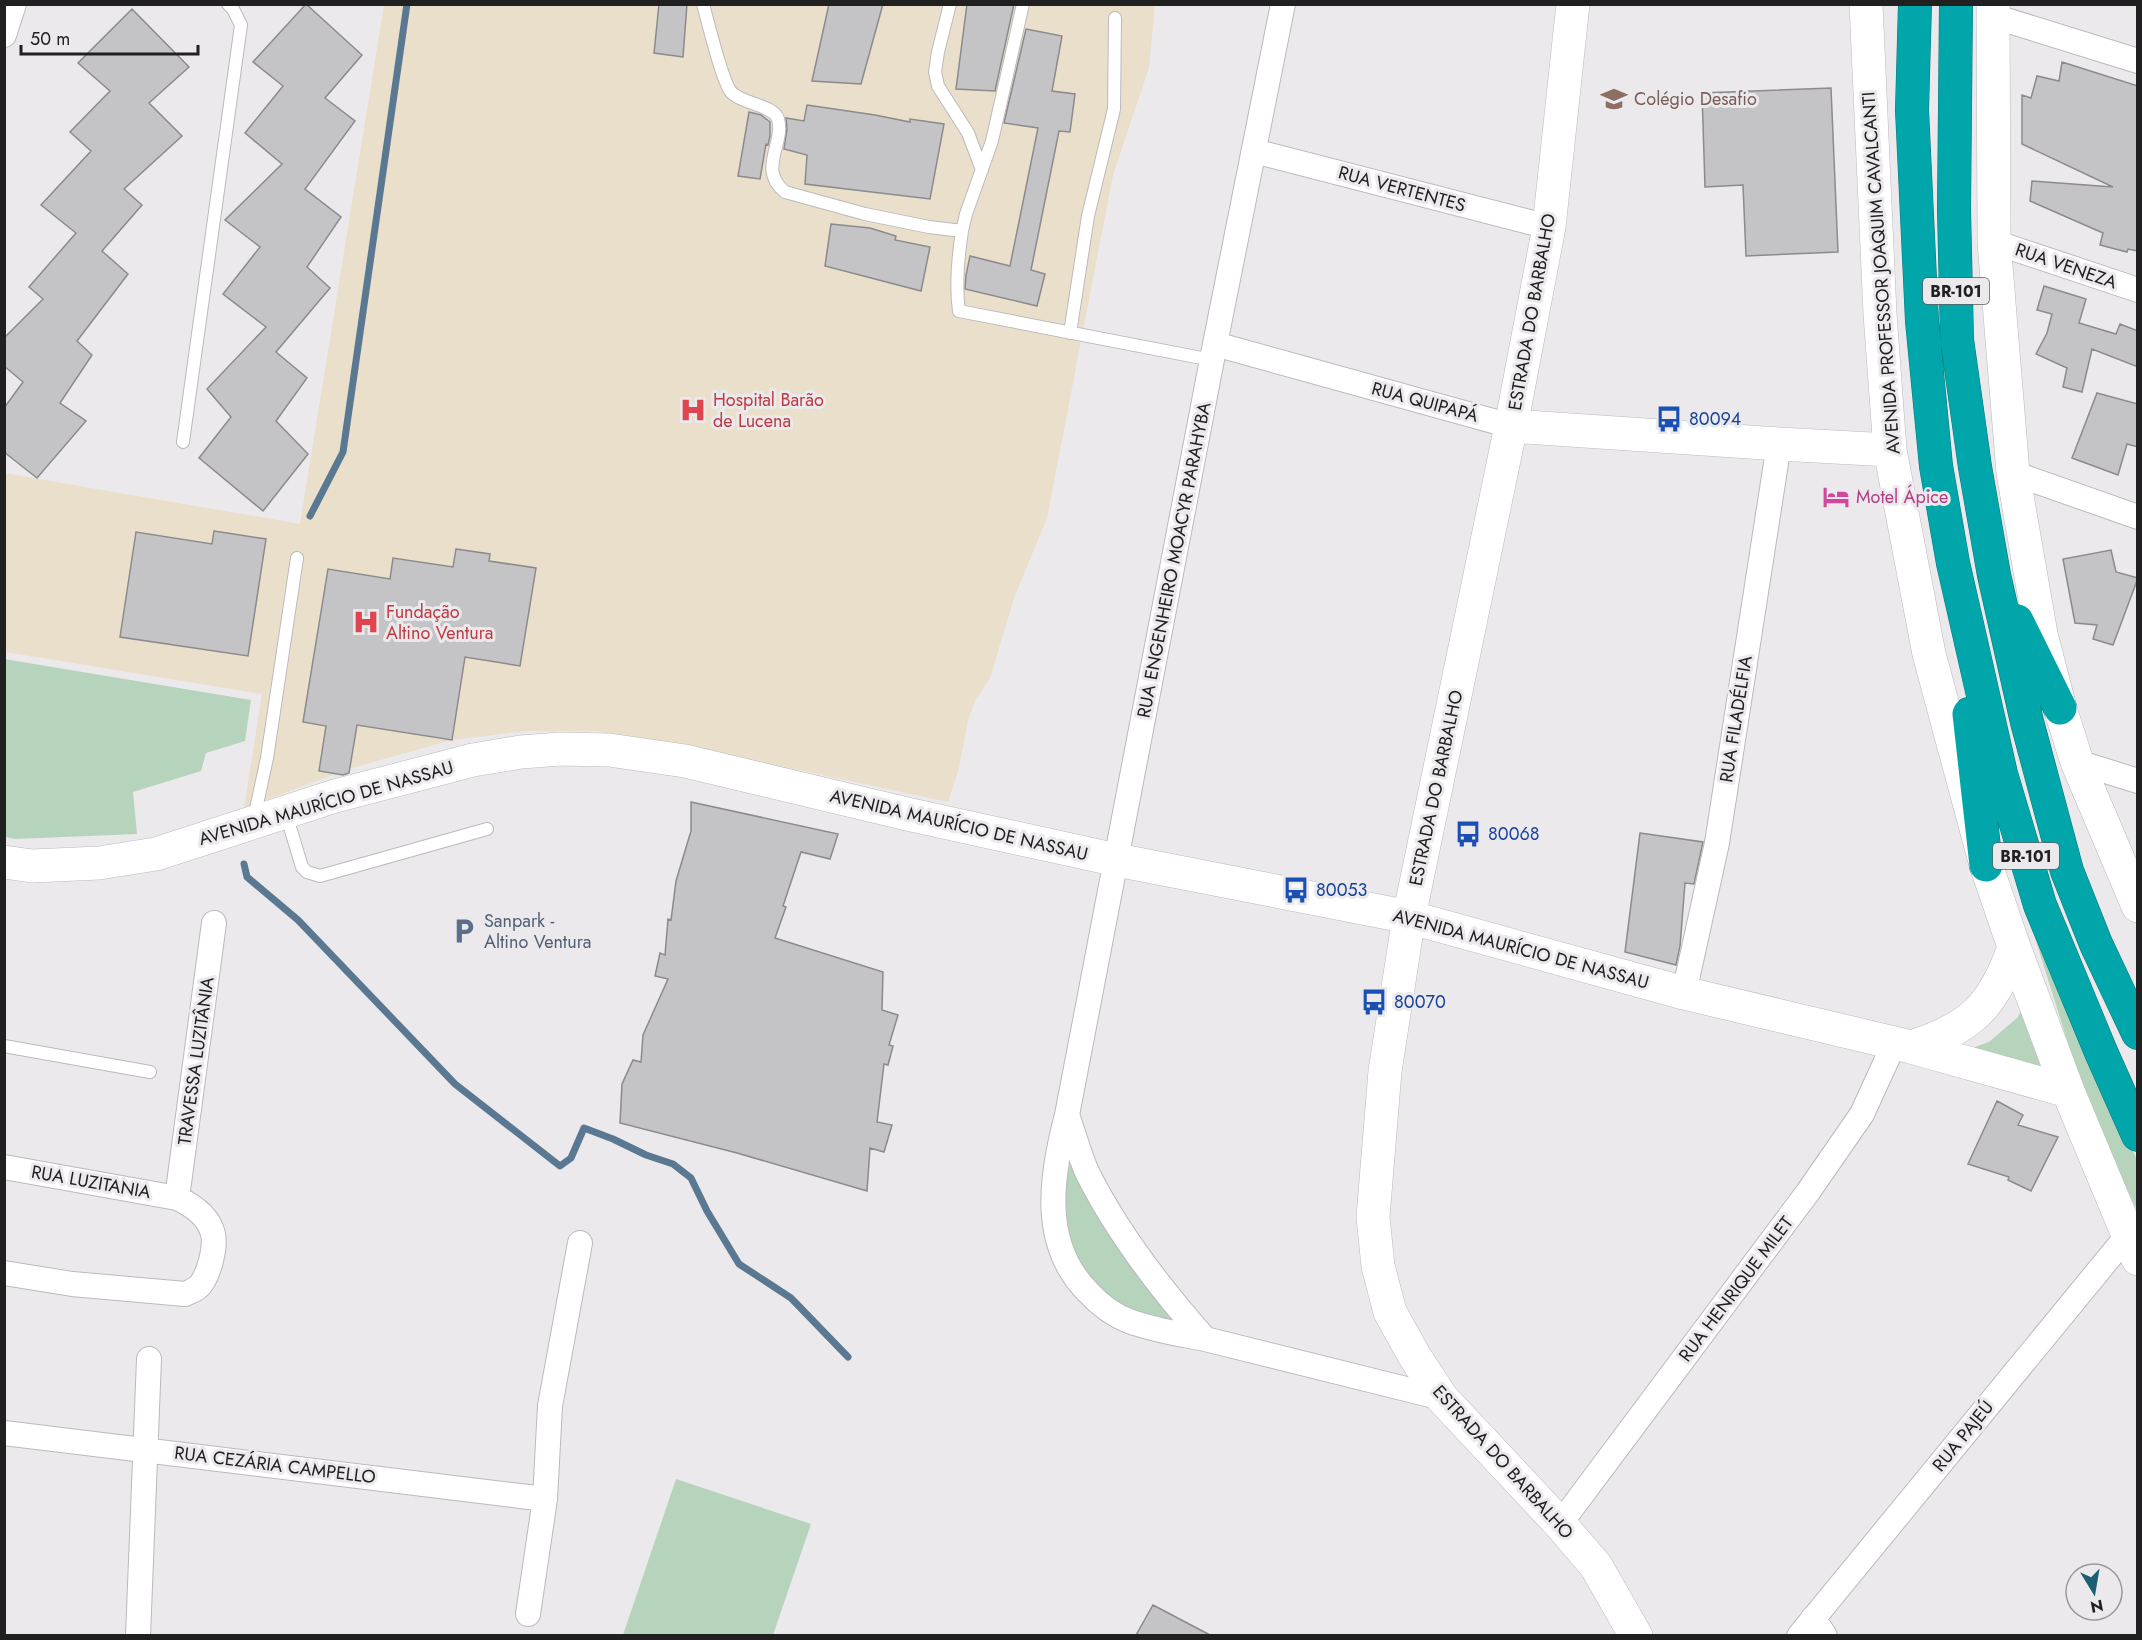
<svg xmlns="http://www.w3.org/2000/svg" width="2142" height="1640" viewBox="0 0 2142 1640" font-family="Jost,sans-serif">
<rect width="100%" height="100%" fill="#ebe9ec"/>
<path fill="#eadfca" d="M 384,5 L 1155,5 L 1149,68 L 1113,175 L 1047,518 L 1014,598 L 990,678 L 976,699 L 968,720 L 959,768 L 948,802 L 701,749 L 595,731 L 527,731 L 452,740 L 352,768 L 244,808 L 262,694 L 5,652 L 4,473 L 300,524 Z"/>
<path fill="#b6d4bb" d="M 4,659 L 251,700 L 245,741 L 206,753 L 201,771 L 133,792 L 137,834 L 15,839 L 5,837 Z
M 2024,903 L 2137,1160 L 2137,1210 L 2100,1135 L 2072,1056 Z
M 2025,1005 L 2043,1072 L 1952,1055 L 1989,1042 L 2017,1018 Z
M 1073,1151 L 1184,1329 L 1151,1329 L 1078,1272 L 1068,1238 L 1065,1186 Z
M 676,1479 L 811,1524 L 773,1635 L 623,1635 Z"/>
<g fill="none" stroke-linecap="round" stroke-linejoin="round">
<path stroke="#5a7891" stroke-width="7" d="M 310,516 L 343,452 L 407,4
M 244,864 L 247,877 L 298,920 L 455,1084 L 560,1166 L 571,1158 L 584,1128 L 613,1139 L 646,1155 L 673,1164 L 691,1178 L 707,1211 L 739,1264 L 791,1298 L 848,1357"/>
</g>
<path fill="#c4c3c6" stroke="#8b8a8d" stroke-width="1.5" d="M 306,4 L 362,55 L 325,98 L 355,121 L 305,189 L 341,217 L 307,267 L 330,288 L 276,352 L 307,378 L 276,421 L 308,454 L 263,511 L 199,458 L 231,417 L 207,389 L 266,327 L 223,294 L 260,247 L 225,220 L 282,164 L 245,133 L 283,86 L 253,62 Z
M 659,4 L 687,4 L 683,57 L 654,53 Z
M 829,4 L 883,4 L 861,84 L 812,81 Z
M 967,4 L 1014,4 L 995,91 L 956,89 Z
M 132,9 L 189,67 L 149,103 L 182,136 L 124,189 L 142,205 L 102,251 L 128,274 L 77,341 L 92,355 L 60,403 L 86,421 L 37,478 L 4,452 L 4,408 L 23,382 L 4,366 L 4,338 L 43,299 L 29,287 L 76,233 L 41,205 L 91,151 L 70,132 L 110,91 L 78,63 Z
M 1026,29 L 1062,36 L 1052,91 L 1075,94 L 1070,132 L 1059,131 L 1031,270 L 1045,274 L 1037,306 L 965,289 L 966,275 L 970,256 L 1010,266 L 1038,128 L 1004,123 Z
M 2062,62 L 2138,86 L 2138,251 L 2128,249 L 2127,252 L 2100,245 L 2103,233 L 2030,201 L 2032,181 L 2113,187 L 2022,144 L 2022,95 L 2031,98 L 2037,76 L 2059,81 Z
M 1831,88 L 1838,252 L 1746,256 L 1743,185 L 1705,187 L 1702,93 Z
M 807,105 L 875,115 L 910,122 L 910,119 L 944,124 L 930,199 L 805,184 L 807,155 L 784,149 L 787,129 L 786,118 L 804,121 Z
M 749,112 L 761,115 L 770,122 L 770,136 L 768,145 L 766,144 L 760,179 L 738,176 Z
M 831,224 L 870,228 L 896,236 L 895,240 L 930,247 L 921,291 L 825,266 Z
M 2044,286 L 2086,299 L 2079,323 L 2116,334 L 2120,324 L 2138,331 L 2138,367 L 2092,349 L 2082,392 L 2063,387 L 2067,368 L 2036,354 L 2047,333 L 2052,314 L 2037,310 Z
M 2097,393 L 2138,404 L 2138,447 L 2127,444 L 2118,475 L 2072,458 Z
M 214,531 L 266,539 L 248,656 L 120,637 L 136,532 L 212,544 Z
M 456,549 L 490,554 L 489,561 L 536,568 L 520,666 L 465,657 L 452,740 L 357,725 L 349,773 L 343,775 L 319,771 L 326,726 L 303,722 L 328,569 L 390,579 L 393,558 L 453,567 Z
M 2111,550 L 2116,572 L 2138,578 L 2113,645 L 2093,639 L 2097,625 L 2075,623 L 2063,559 Z
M 691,802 L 838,834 L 830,859 L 801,852 L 783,906 L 786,907 L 775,938 L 883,972 L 882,1010 L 898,1015 L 889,1045 L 893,1046 L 888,1065 L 884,1064 L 877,1122 L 892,1125 L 884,1152 L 870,1148 L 867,1191 L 737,1153 L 620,1123 L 622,1084 L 633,1060 L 641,1062 L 643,1035 L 668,979 L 655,976 L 660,953 L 665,955 L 668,919 L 671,920 L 676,881 L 691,831 Z
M 1640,833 L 1703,842 L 1694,884 L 1685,883 L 1680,946 L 1676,965 L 1625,952 Z
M 1997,1101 L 2023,1115 L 2018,1125 L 2058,1137 L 2031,1191 L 2008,1180 L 2009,1177 L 1968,1164 Z
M 1153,1605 L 1210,1635 L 1136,1635 Z"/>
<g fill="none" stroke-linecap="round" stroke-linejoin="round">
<g stroke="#bbb9bc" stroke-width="14">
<path id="lane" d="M 703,4 C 708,22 722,81 731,92 C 742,104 774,105 778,119 C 785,144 757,169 785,192 L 865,214 L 929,227 L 962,231 L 966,214 L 992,141 L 1023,4
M 950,4 L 938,52 L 935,72 L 938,86 L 968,133 L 982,170
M 962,231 C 958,257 955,284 959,311 L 1212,360
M 1070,333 L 1088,216 L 1114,109 L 1115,18
M 183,442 L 241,25 L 233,9 L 228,4
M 286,814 L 302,867 L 307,872 L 320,876 L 487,829
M 254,818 L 267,758 L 297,558
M 4,1046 L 150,1072"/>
</g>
<g stroke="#bbb9bc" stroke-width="26">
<path id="street" d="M 1283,4 L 1215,344 L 1067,1115 C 1074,1134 1079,1154 1087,1172 C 1117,1233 1160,1288 1205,1339 L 1442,1398
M 1993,16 L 2138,61
M 4,35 L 14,4
M 1254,151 L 1549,227
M 1994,242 L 2138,290
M 1215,344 L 1511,426
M 2013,473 L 2138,517
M 2077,762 L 2138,781
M 1684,993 L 1717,843 L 1779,444
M 1067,1115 C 1051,1175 1040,1244 1088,1292 C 1099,1304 1113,1315 1129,1321 C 1153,1330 1180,1334 1205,1339
M 4,1167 L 177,1198 C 192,1205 209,1217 213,1234 C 216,1248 209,1273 201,1284 C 197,1290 191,1291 185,1294 L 72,1284 L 4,1273
M 177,1198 L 214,923
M 4,1433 L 545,1499
M 1560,1524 L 1808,1192 L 1862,1114 L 1894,1044
M 528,1614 L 545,1499 L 550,1406 L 580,1243
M 1813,1618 L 1825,1636
M 138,1636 L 149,1359
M 1799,1636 L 2127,1236"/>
</g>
<g stroke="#bbb9bc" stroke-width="34">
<path id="secondary" d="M 1573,4 L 1549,227 L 1511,426 L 1409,917 L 1385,1071 L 1373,1217 L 1378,1266 L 1390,1312 L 1415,1357 L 1442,1398 L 1560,1524 L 1596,1566 L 1636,1636
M 1866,4 L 1880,314 L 1890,450 L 1929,654 L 1986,865 L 2014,947 L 2068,1091 L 2138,1259
M 1993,4 L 1994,242 L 2013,473 L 2041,634 L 2060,708 L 2077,762 L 2138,906
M 1511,426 L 1779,444 L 1890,450
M 4,862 L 32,866 L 99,863 L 156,854 L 335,796 L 473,760 L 521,752 L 560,749 L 609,750 L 685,761 L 907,814 L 1117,860 L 1409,917 L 1684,993 L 1911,1047 L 2068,1091
M 1911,1047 C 1970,1029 1994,1006 2014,947"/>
</g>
<g stroke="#0c7779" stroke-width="34">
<path id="highway" d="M 1915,4 L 1912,110 L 1922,321 L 1936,466 L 1953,563 L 2001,774 L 2040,905 L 2101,1052 L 2138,1135
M 1956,4 L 1954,209 L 1957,340 L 1975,467 L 1994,575 L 2027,722 L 2067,871 L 2096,944 L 2138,1033
M 2017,621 L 2060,708
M 1969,714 L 1986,865"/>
</g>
<use href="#lane" stroke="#fff" stroke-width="12"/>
<use href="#street" stroke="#fff" stroke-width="24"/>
<use href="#secondary" stroke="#fff" stroke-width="33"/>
<use href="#highway" stroke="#00a6a9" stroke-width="33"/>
</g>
<defs>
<g id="school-bare" transform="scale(2.07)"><path d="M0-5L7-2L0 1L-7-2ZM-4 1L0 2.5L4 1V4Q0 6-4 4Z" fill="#8d6e63" stroke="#ebe9ec" stroke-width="2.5" paint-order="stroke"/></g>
<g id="hospital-bare" transform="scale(2.07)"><path d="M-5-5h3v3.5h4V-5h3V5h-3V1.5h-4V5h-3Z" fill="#e0444e" stroke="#ebe9ec" stroke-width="2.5" paint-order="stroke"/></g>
<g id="bus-bare" transform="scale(2.07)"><path d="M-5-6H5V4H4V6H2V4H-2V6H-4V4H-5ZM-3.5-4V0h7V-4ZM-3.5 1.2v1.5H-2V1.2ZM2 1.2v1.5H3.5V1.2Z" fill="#1a4fb4" stroke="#ebe9ec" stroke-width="2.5" paint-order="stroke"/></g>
<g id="hotel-bare" transform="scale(2.07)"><path d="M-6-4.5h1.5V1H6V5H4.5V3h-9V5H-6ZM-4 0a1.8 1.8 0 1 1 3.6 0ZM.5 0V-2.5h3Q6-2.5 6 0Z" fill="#d1479c" stroke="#ebe9ec" stroke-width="2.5" paint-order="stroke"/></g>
<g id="parking-bare" transform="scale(2.07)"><path d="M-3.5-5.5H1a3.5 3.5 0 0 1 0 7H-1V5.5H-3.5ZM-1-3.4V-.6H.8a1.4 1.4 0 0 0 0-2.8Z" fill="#5c6f8a" stroke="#ebe9ec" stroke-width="2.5" paint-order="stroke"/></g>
</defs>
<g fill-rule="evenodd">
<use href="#school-bare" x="1614" y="99"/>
<use href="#hospital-bare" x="693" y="410"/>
<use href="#bus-bare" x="1669" y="419"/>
<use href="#hotel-bare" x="1836" y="497"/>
<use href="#hospital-bare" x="366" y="622"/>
<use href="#bus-bare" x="1468" y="834"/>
<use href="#bus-bare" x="1296" y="890"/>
<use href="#parking-bare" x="464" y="931"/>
<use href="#bus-bare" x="1374" y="1002"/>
</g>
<g text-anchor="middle" stroke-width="6" stroke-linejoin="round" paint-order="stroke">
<g fill="#ebe9ec" stroke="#5e5c5e" stroke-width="1.5">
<rect x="1923" y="278" width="66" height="26" rx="4.5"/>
<rect x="1993" y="843" width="66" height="26" rx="4.5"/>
</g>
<g font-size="16" font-weight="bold" fill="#212021">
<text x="1956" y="297">BR-101</text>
<text x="2026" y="862">BR-101</text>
</g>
<g font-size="18" fill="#785e54" stroke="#ebe9ec" text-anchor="start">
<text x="1634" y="105">Colégio Desafio</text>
</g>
<g font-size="18" fill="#212021" stroke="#ebe9ec">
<text transform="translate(1402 189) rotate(15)" y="6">RUA VERTENTES</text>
<text transform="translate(2066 266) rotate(19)" y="6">RUA VENEZA</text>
<text transform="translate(1881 273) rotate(-94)" y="6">AVENIDA PROFESSOR JOAQUIM CAVALCANTI</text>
<text transform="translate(1532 312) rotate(-80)" y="6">ESTRADA DO BARBALHO</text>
<text transform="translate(1425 402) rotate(15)" y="6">RUA QUIPAPÁ</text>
<text transform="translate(1174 560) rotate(-79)" y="6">RUA ENGENHEIRO MOACYR PARAHYBA</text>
<text transform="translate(1736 719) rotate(-81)" y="6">RUA FILADÉLFIA</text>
<text transform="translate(1436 788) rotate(-78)" y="6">ESTRADA DO BARBALHO</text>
<text transform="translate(326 803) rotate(-16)" y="6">AVENIDA MAURÍCIO DE NASSAU</text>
<text transform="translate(959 825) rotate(13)" y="6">AVENIDA MAURÍCIO DE NASSAU</text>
<text transform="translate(1521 949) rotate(15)" y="6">AVENIDA MAURÍCIO DE NASSAU</text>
<text transform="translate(196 1061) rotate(-82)" y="6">TRAVESSA LUZITÂNIA</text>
<text transform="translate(91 1182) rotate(10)" y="6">RUA LUZITANIA</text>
<text transform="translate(1736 1289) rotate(-53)" y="6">RUA HENRIQUE MILET</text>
<text transform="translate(1963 1436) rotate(-51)" y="6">RUA PAJEÚ</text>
<text transform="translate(1503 1462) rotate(48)" y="6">ESTRADA DO BARBALHO</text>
<text transform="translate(275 1465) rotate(7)" y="6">RUA CEZÁRIA CAMPELLO</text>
</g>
<g font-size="18" fill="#be3a42" stroke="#ebe9ec" text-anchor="start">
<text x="713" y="406">Hospital Barão<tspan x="713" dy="21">de Lucena</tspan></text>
<text x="386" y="618">Fundação<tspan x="386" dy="21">Altino Ventura</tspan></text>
</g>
<g font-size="18" fill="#164399" stroke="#ebe9ec" text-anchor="start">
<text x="1689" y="425">80094</text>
<text x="1488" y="840">80068</text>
<text x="1316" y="896">80053</text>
<text x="1394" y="1008">80070</text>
</g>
<g font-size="18" fill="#b23c85" stroke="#ebe9ec" text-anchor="start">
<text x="1856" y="503">Motel Ápice</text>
</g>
<g font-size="18" fill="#4e5e75" stroke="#ebe9ec" text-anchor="start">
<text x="484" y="927">Sanpark -<tspan x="484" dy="21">Altino Ventura</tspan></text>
</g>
</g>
<rect width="2142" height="1640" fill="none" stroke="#212021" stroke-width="12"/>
<g transform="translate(2094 1592) rotate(169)"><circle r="28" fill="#ebe9ec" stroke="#9a999b" stroke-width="1.5"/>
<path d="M0-4.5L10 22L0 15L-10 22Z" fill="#1b6072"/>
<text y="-9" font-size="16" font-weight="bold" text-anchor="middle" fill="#212021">N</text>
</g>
<path d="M21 45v9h177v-9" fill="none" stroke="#212021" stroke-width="3"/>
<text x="30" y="45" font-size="18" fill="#212021" stroke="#ebe9ec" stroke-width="4.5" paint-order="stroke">50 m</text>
</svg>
